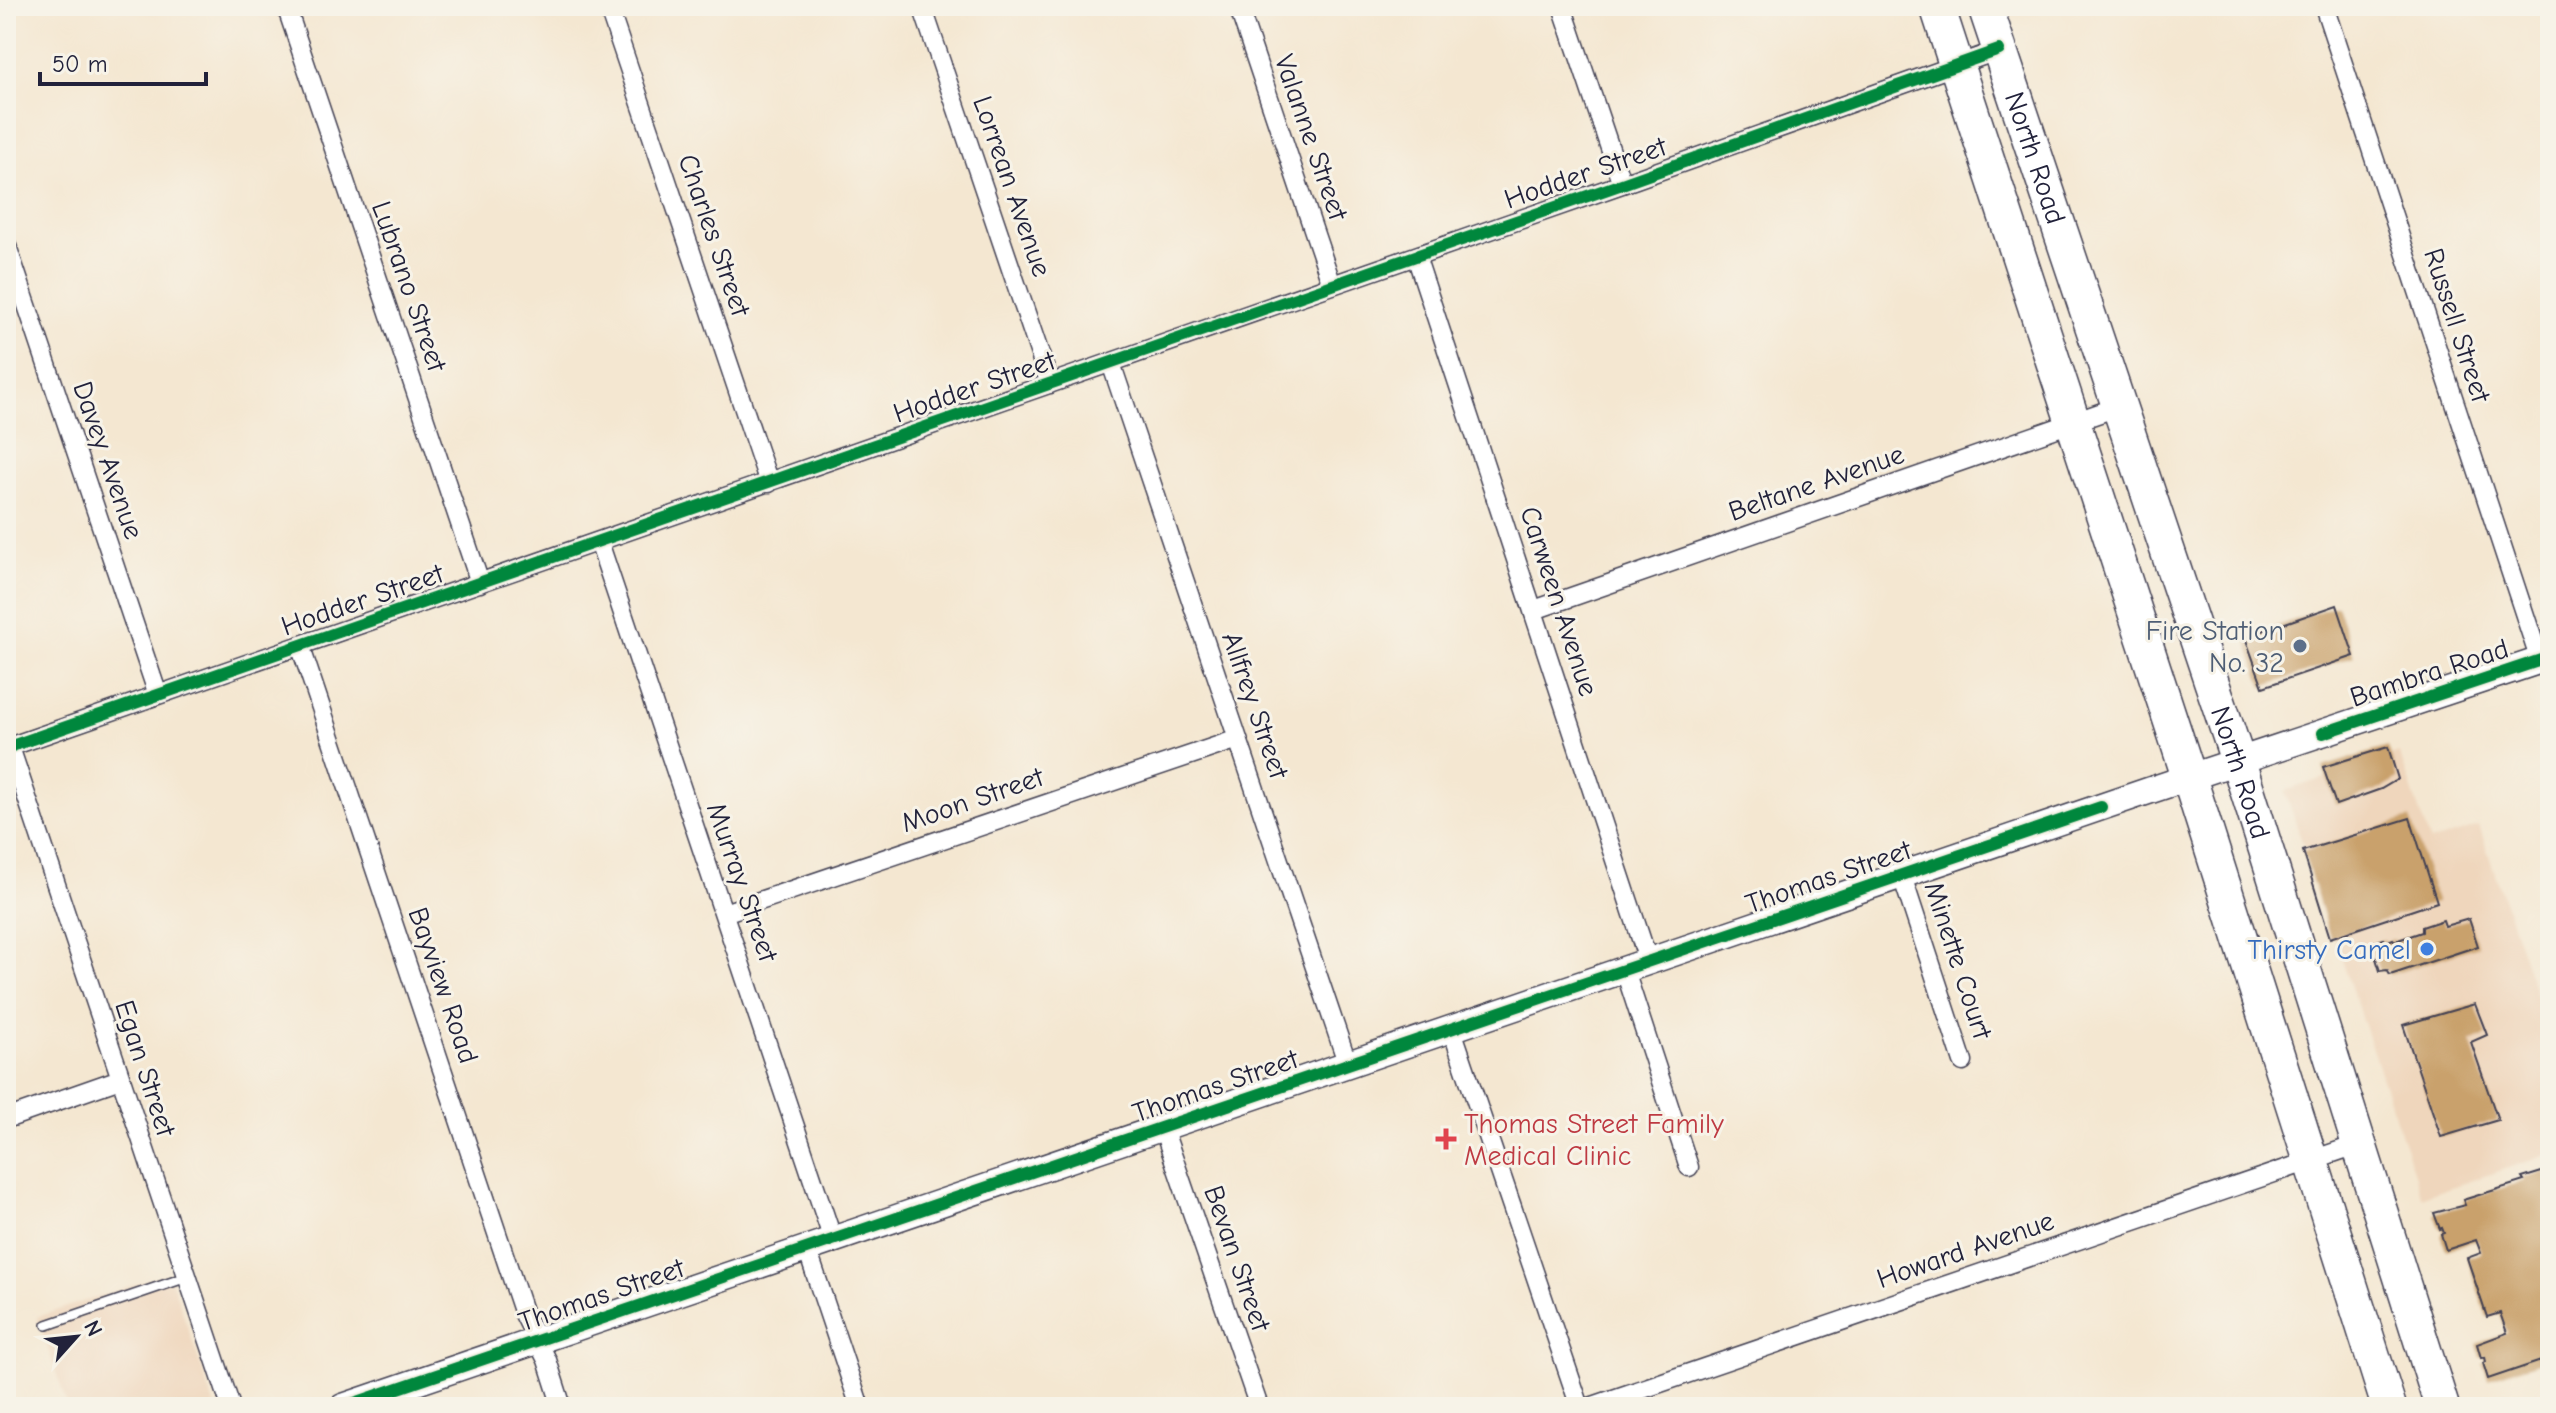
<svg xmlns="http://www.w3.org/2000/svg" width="2556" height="1413" viewBox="0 0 2556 1413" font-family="'Comic Neue',sans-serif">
<rect width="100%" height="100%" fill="#f7f3e8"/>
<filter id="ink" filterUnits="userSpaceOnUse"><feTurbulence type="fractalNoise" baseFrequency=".0125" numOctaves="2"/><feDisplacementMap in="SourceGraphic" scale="16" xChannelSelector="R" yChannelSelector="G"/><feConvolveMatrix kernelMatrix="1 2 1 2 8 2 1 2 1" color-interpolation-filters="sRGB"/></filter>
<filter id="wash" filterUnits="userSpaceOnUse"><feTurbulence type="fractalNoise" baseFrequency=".006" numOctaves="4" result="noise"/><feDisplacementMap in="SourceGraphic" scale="32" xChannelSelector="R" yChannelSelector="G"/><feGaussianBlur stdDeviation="1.8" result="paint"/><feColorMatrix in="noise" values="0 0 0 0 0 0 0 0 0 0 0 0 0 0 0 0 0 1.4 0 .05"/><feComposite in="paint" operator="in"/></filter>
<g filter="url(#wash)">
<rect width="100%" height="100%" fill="#f4e7d1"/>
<path fill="#efd6bc" d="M 2399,753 L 2430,842 L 2479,826 L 2550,1036 L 2550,1154 L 2422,1197 L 2285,791 Z
M 169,1273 L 215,1407 L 68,1407 L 37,1317 Z"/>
<g id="blocks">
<path fill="#c9a16c" d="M 2337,605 L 2354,656 L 2263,687 L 2245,637 Z
M 2388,747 L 2398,779 L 2381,789 L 2336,805 L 2323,767 Z
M 2410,818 L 2437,902 L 2330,938 L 2303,851 Z
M 2469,919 L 2478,946 L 2390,975 L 2387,970 L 2380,971 L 2371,943 L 2384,939 L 2386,942 L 2393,939 L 2395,941 L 2422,932 L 2422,927 L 2443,920 L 2445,926 Z
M 2475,1004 L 2487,1035 L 2471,1042 L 2498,1120 L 2441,1137 L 2403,1025 Z
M 2545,1171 L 2550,1183 L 2550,1358 L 2488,1379 L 2483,1363 L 2486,1362 L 2485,1357 L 2481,1358 L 2477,1344 L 2507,1333 L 2500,1313 L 2487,1317 L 2467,1258 L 2481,1253 L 2476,1240 L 2446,1250 L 2441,1234 L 2444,1233 L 2442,1228 L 2440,1229 L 2434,1213 L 2465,1205 L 2463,1200 L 2524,1181 L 2522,1178 Z"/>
</g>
</g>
<g filter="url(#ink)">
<use href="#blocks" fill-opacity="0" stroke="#424052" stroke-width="2"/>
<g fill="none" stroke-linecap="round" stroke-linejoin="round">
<g stroke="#424052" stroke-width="12">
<path id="lane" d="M 47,1325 L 187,1277"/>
</g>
<g stroke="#424052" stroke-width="21">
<path id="street" d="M 286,6 L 480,583
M 608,6 L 769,483
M 922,6 L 1050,384
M 1238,6 L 1332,285
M 1562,6 L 1622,184
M 2324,6 L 2540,661
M 6,243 L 158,695
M 1416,256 L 1649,963
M 1111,363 L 1348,1065
M 599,542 L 833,1240
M 1534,610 L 2117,407
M 300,645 L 524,1314 L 547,1360 L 562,1407
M 10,747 L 231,1407
M 6,748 L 1622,184 L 1999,50
M 1902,876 L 1963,1062
M 724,913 L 1238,739
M 1625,971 L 1689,1167
M 1452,1030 L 1580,1407
M 6,1119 L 120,1079
M 1163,1128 L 1259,1407
M 807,1249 L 860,1407
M 1590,1407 L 2359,1144"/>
</g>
<g stroke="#424052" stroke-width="29">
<path id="secondary" d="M 343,1407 L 2151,790 L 2550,657"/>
</g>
<g stroke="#424052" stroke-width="37">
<g id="highway">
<path d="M 1937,6 L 2189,777 L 2389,1407"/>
<path id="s1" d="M 1985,6 L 2238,761 L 2442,1407"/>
</g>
</g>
<use href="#lane" stroke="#fff" stroke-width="9"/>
<use href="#street" stroke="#fff" stroke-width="18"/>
<use href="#secondary" stroke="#fff" stroke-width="26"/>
<use href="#highway" stroke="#fff" stroke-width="34"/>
<g stroke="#f7f3e8" stroke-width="17">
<path id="cycleway" d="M 2323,733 L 2550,657
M 6,748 L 1622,184 L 1999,50
M 343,1407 L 2101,807"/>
</g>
<use href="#cycleway" stroke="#00873e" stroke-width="12"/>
</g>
</g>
<circle fill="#5c6f8a" stroke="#f7f3e8" stroke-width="3" cx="2300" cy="646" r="8"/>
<circle fill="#3f7fe0" stroke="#f7f3e8" stroke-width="3" cx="2427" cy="949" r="8"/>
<path fill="#e0444e" stroke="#f7f3e8" stroke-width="3" d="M1442 1127h8v8h8v8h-8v8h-8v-8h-8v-8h8z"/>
<g text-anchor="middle" stroke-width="6" stroke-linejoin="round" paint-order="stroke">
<g font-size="28" fill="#22223b" stroke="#f7f3e8">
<text transform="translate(1312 137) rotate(71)" y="10">Valanne Street</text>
<text dy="10" stroke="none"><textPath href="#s1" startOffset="160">North Road</textPath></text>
<text transform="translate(1585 172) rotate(-19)" y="10">Hodder Street</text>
<text transform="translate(1013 186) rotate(71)" y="10">Lorrean Avenue</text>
<text transform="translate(715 235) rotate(71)" y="10">Charles Street</text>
<text transform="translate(410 286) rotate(71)" y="10">Lubrano Street</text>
<text transform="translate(2458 325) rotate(72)" y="10">Russell Street</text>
<text transform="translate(974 386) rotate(-19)" y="10">Hodder Street</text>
<text transform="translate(109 460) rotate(71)" y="10">Davey Avenue</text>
<text transform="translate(1816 482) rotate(-19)" y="10">Beltane Avenue</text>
<text transform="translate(362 599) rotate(-19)" y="10">Hodder Street</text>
<text transform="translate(1560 601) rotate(72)" y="10">Carween Avenue</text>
<text transform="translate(2429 672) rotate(-18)" y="10">Bambra Road</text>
<text transform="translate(1256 705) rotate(71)" y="10">Allfrey Street</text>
<text dy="10" stroke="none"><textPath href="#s1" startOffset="808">North Road</textPath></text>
<text transform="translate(972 799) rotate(-19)" y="10">Moon Street</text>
<text transform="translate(1828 876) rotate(-19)" y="10">Thomas Street</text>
<text transform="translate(743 882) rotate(71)" y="10">Murray Street</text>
<text transform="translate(1959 960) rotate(72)" y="10">Minette Court</text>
<text transform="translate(444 985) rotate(71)" y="10">Bayview Road</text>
<text transform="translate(146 1068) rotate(72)" y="10">Egan Street</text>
<text transform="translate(1215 1085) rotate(-19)" y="10">Thomas Street</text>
<text transform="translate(1965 1249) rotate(-19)" y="10">Howard Avenue</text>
<text transform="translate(1238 1258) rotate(71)" y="10">Bevan Street</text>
<text transform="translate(601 1294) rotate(-19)" y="10">Thomas Street</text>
</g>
<g font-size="28" fill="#4e5e75" stroke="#f7f3e8" text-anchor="end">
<text x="2284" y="640">Fire Station<tspan x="2284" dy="32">No. 32</tspan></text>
</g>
<g font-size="28" fill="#366cbe" stroke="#f7f3e8" text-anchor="end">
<text x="2411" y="959">Thirsty Camel</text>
</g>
<g font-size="28" fill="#be3a42" stroke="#f7f3e8" text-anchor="start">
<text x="1464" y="1133">Thomas Street Family<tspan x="1464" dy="32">Medical Clinic</tspan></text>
</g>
</g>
<rect width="2556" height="1413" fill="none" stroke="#f7f3e8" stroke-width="32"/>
<g transform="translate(76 1337) rotate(63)" stroke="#f7f3e8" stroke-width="6" paint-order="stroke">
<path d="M0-6L14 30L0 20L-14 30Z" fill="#22223b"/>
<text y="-12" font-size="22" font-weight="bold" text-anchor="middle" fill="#22223b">N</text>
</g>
<path d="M40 72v12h166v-12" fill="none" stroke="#22223b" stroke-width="4"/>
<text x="52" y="72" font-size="24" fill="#22223b" stroke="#f7f3e8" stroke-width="6" paint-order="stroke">50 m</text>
</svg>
